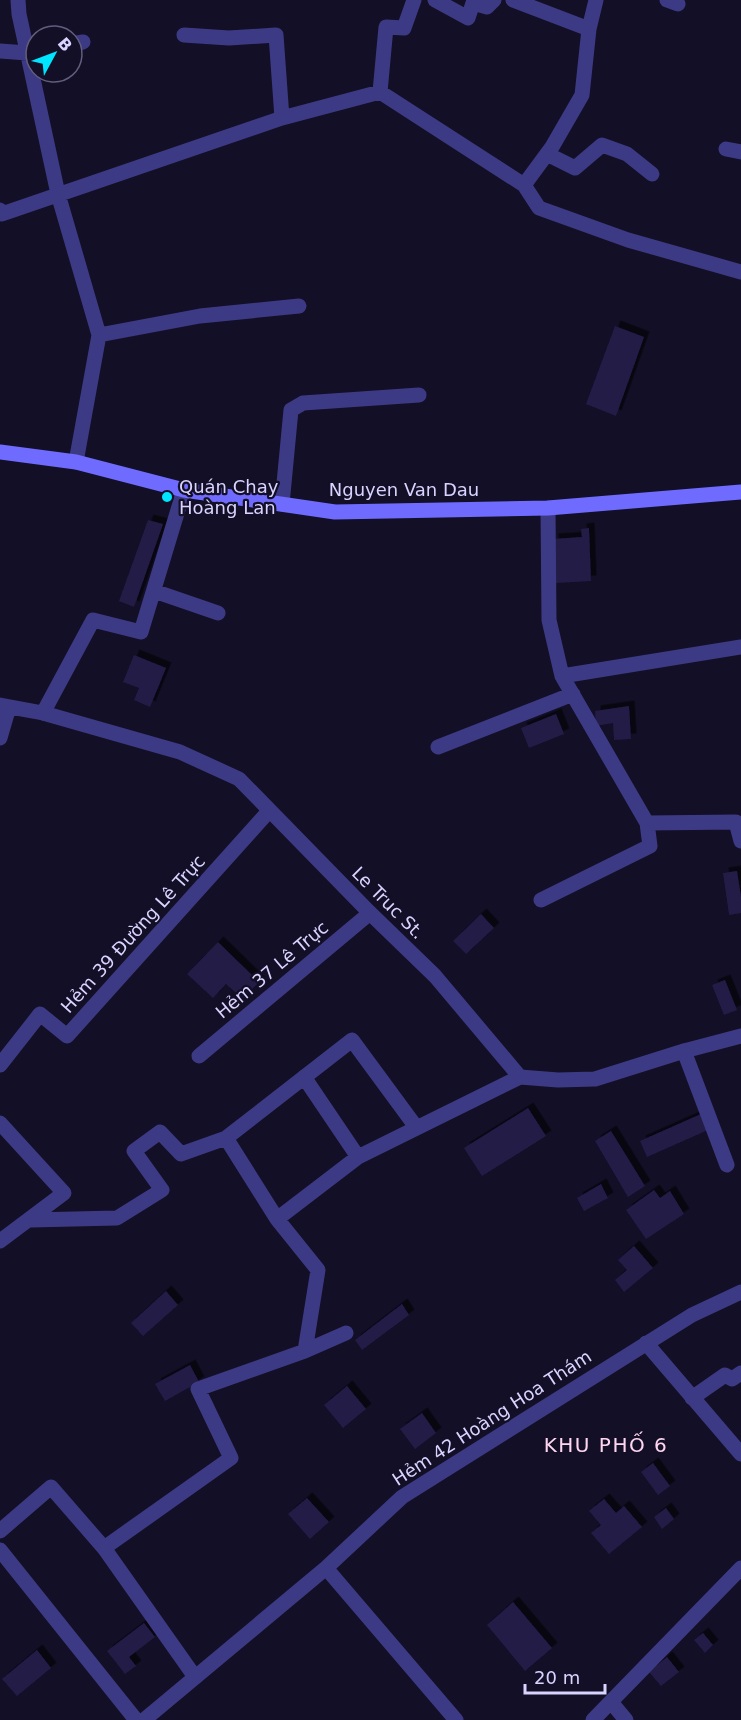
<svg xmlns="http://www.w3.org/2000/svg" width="741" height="1720" viewBox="0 0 741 1720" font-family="'DejaVu Sans',sans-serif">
<defs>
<filter id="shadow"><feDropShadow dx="5.5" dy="-5.5" stdDeviation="0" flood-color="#0009"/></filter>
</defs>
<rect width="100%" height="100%" fill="#130f26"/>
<path fill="#241b47" filter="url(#shadow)" d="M 615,326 L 644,337 L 616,416 L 586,404 Z
M 148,520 L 163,524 L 134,607 L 119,601 Z
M 589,528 L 591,581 L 556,583 L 553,539 L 582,537 L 581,529 Z
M 134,655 L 166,668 L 150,707 L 134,700 L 139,688 L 123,682 Z
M 629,706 L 631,739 L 614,740 L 613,723 L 596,726 L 595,711 Z
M 556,714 L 564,734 L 529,748 L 521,728 Z
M 737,871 L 741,897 L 741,913 L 729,915 L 723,873 Z
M 481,914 L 494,928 L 466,954 L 453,941 Z
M 218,942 L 259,982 L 243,999 L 226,984 L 213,998 L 187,974 Z
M 725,980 L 737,1010 L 724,1015 L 712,985 Z
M 528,1108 L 546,1136 L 482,1176 L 464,1148 Z
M 701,1114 L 708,1130 L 647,1157 L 640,1141 Z
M 611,1131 L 645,1186 L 628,1197 L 595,1141 Z
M 601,1184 L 608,1198 L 584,1211 L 577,1198 Z
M 654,1190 L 660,1198 L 670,1191 L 684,1214 L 646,1239 L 626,1210 Z
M 634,1246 L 653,1268 L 624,1292 L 615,1280 L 627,1270 L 618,1260 Z
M 166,1291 L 178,1305 L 143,1336 L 131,1323 Z
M 402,1304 L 409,1315 L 362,1350 L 355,1340 Z
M 190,1365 L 199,1382 L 165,1401 L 155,1384 Z
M 347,1386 L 366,1409 L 343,1428 L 324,1405 Z
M 422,1413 L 436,1433 L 415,1449 L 400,1429 Z
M 653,1463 L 670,1486 L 658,1495 L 641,1472 Z
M 307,1498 L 329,1522 L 310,1539 L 288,1514 Z
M 604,1499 L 616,1513 L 624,1506 L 642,1527 L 609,1554 L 591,1533 L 601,1525 L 589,1511 Z
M 666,1508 L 674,1519 L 662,1529 L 654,1517 Z
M 513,1602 L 552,1648 L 525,1671 L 487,1625 Z
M 144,1623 L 155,1637 L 129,1657 L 136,1666 L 125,1674 L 107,1651 Z
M 703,1633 L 713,1645 L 705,1653 L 694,1640 Z
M 37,1650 L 51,1668 L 17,1696 L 2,1679 Z
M 667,1657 L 679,1672 L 661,1686 L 649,1672 Z"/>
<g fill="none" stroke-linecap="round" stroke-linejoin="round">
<path stroke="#3d3a85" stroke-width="15" d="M 18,0 L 19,14 L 58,194 L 99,335 L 76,462
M 435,0 L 468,18 L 473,3 L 487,7 L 494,0
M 513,0 L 589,29
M 667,0 L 678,4
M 184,35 L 229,38 L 276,35 L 282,118
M 72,44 L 83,42
M 0,51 L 27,53 L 36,52
M 380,92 L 386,27 L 404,28 L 414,0
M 726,149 L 741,152
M 547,154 L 575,168 L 602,145 L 627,154 L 652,174
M 524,185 L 552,147 L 582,95 L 589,29 L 596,0
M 0,210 L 2,214 L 282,118 L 380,92 L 524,185 L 539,208 L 628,240 L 741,272
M 99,335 L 200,316 L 299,306
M 282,504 L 291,410 L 303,403 L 419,395
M 154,591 L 218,613
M 562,676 L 741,647
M 43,713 L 93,620 L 141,632 L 184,490
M 438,747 L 573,694
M 647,823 L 736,822 L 741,841
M 541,900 L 650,846 L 647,823 L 562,676 L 549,620 L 548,508
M 684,1051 L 727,1165
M 199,1056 L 370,913
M 0,1065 L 40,1014 L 67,1036 L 269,811
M 304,1077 L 358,1157
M 0,1123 L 64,1193 L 0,1241
M 226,1138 L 277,1219 L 358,1157 L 520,1077
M 277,1219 L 318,1270 L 305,1351
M 31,1220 L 117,1218 L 162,1190 L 134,1151 L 160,1132 L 181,1154 L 226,1138 L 352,1040 L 416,1127
M 692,1398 L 725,1375 L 732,1379 L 741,1373
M 0,1531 L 51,1487 L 104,1548 L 231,1458 L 198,1389 L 305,1351 L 346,1333
M 104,1548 L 195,1677"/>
<path stroke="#3d3a85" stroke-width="15" d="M 0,705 L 43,713 L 180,752 L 239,779 L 370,913 L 435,976 L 520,1077 L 558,1080 L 595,1079 L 684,1051 L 741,1036
M 0,738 L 9,707
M 646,1343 L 741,1454
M 0,1550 L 136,1720
M 326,1568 L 456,1720
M 611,1702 L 626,1720
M 144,1720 L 326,1568 L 402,1497 L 692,1315 L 741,1292
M 593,1720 L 741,1568"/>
<path stroke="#6f6bff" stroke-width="15" d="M 0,452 L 76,462 L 184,490 L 335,512 L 548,508 L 741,492"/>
</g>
<circle fill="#00e5ff" stroke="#130f26" stroke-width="2" cx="167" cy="497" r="6"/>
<g text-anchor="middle" stroke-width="4.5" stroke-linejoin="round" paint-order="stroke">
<g font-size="18" fill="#d9d4ff" stroke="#130f26" text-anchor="start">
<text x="179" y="493">Quán Chay<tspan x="179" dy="21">Hoàng Lan</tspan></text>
</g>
<g font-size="18" fill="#d9d4ff" stroke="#130f26">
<text x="404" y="496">Nguyen Van Dau</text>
<text transform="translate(388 903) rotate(45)" y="6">Le Truc St.</text>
<text transform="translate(133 934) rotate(-48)" y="6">Hẻm 39 Đường Lê Trực</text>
<text transform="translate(272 970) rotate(-40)" y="6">Hẻm 37 Lê Trực</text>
<text transform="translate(492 1418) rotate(-33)" y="6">Hẻm 42 Hoàng Hoa Thám</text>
</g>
<g font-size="20" letter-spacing="1.5" fill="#ffd6f0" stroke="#130f26">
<text x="606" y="1452">KHU PHỐ 6</text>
</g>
</g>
<g transform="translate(54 54) rotate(49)"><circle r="28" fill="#130f26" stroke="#625e7d" stroke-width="1.5"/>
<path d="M0-4.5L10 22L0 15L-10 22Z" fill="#00e5ff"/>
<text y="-9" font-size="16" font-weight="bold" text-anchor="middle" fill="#d9d4ff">B</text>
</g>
<path d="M525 1684v9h80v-9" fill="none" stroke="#d9d4ff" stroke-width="3"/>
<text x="534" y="1684" font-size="18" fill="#d9d4ff" stroke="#130f26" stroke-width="4.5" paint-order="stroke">20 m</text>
</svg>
